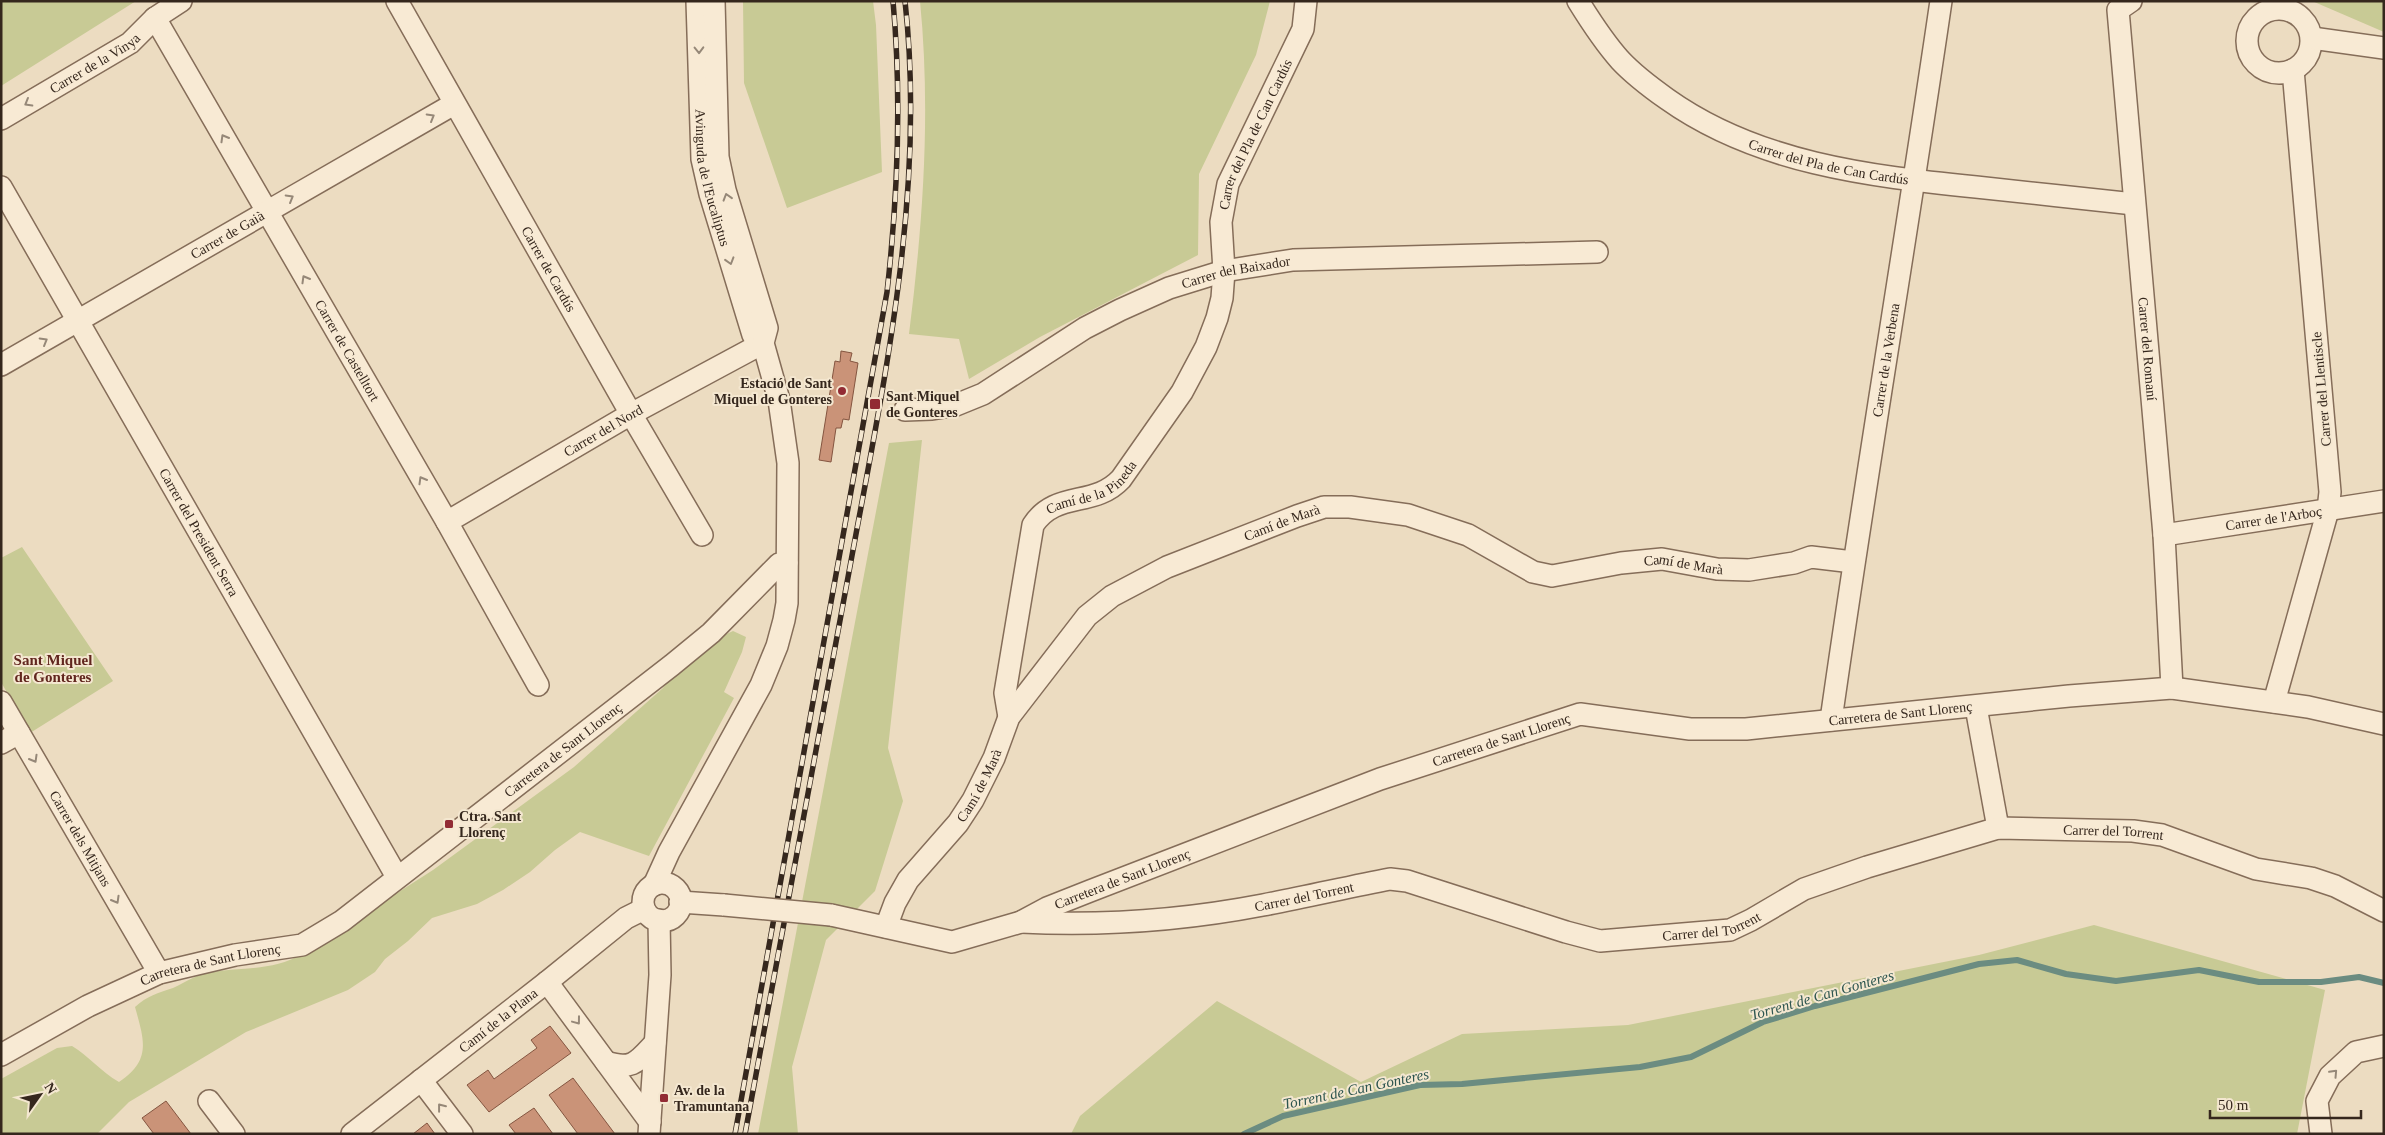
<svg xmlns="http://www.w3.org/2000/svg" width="2385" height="1135" viewBox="0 0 2385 1135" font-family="'Times New Roman',serif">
<rect width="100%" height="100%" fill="#ecdcc1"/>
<path fill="#c8ca95" d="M 1,1 L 136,1 L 1,86 Z
M 743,1 L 873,1 L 876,25 L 882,172 L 787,208 L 744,83 Z
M 920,1 L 1270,1 L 1256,55 L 1199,174 L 1198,255 L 1040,337 L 969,379 L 959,339 L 909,334 C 923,223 931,113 920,1 Z
M 2312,1 L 2384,1 L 2384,32 Z
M 922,440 L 888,748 L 903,801 L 875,891 L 826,940 L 792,1067 L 798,1134 L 758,1134 L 889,443 Z
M 22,547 L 113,681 L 30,733 L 1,682 L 1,558 Z
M 733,631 L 746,637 L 742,652 L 724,692 L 734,698 L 649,856 L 580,832 L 555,850 L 530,872 L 503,890 L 477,904 L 432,918 L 408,941 L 385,959 L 375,972 L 348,990 L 246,1032 L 129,1102 L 97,1134 L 1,1134 L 1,1079 L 57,1048 L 72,1046 C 89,1056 101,1072 119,1082 C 152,1060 144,1040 135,1007 C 147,996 158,993 173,988 C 186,982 197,974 212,972 C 243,967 274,971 302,954 L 433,870 L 574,767 L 663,688 C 681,665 707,643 733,631 Z
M 2094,925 L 2325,990 L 2297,1134 L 1071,1134 L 1080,1116 L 1217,1001 L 1361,1082 L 1462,1034 L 1628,1025 L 1979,955 Z"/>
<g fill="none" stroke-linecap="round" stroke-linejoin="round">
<path stroke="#6b8c81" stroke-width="6" d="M 1244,1134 L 1283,1116 L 1420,1085 L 1462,1084 L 1640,1067 L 1691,1057 L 1763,1022 L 1815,1006 L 1979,964 L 2017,960 L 2066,974 L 2116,981 L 2199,970 L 2259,982 L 2321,982 L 2359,977 L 2384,983"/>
</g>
<path fill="#ca9378" stroke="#845540" d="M 841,351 L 852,353 L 850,361 L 858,363 L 849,420 L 843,419 L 841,428 L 836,428 L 831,462 L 819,460 L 835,361 L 840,362 Z
M 550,1026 L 571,1053 L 489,1112 L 467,1085 L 488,1070 L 494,1079 L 537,1048 L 531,1040 Z
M 573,1078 L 615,1134 L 578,1134 L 549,1095 Z
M 166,1101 L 191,1134 L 154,1134 L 142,1118 Z
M 534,1108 L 553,1134 L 516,1134 L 509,1125 Z
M 427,1123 L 435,1134 L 413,1134 Z"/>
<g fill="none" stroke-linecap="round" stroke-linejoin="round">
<g stroke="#856d59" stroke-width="24">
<g id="minor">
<path id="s1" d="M 397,1 L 631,414 L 702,535"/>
<path id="s2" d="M 697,1 L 702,159 L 710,194 L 753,335 L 763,343"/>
<path id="s3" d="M 1578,1 C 1591,22 1604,42 1620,60 C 1634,75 1650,87 1667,99 C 1757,163 1868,176 1976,187 C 2029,193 2081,198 2134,204"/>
<path id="s4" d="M 2131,1 L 2118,10 L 2164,535 L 2172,688"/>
<circle cx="2279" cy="41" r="32"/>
<path id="s5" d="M 155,18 L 447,522 L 538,685"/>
<path d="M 2312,38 L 2384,48"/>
<path id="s6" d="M 1,119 L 130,43 L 155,18 L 181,1"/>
<path id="s7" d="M 1,187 L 397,877"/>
<path id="s8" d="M 1,365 L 454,104"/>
<path id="s9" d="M 905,410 L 932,409 L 956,405 L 983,394 L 1085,328 L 1120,310 L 1169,288 L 1224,271 L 1293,260 L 1597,252"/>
<path id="s10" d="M 447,522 L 631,414 L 763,343"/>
<path id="s11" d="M 2164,535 L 2384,501"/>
<path id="s12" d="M 1,702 L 159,973"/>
<path d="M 2274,702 L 2328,510 L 2330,492 L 2293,70"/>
<path d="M 1976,707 L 1998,828"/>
<path id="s13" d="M 1009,717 L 1005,693 L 1033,525 C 1056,490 1094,508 1121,479 L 1182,392 L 1206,347 L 1217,318 L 1222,298 L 1224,271 L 1221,222 L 1228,184 L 1303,29 L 1306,1"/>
<path id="s14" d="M 1831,720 C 1865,480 1906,241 1941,1"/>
<path d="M 1,743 L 19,733"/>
<circle cx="662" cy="902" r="19"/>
<path d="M 654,885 L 669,852 L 761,685 L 777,646 L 784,620 L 787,603 L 788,463 L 779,400 L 763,343 L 767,328 L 725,190 L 718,157 L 714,1"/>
<path d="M 680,902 L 724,905"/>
<path id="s15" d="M 831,915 L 952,942 L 1021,922 L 1047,908 L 1090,891 L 1380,779 L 1580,714 L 1690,729 L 1746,729 L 2069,696 L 2172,688 L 2308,707 L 2384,724"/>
<path id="s16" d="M 1021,922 C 1101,926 1185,920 1263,905 C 1306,897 1348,887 1390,879 L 1407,881 L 1566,932 L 1600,941 L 1730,930 L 1751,920 L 1804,889 L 1867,867 L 1998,828 L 2133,831 L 2162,835 L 2256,869 L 2311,878 L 2335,886 L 2384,911"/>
<path id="s17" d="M 886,927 L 895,903 L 908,880 L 958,823 L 973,800 L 994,758 L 1009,717 L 1087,616 L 1112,596 L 1167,567 L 1297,516 L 1324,507 L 1350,507 L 1408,515 L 1468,535 L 1533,572 L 1552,576 L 1621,563 L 1662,559 L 1717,569 L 1749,570 L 1794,563 L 1811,557 L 1853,562"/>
<path d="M 547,982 L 650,1122"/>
<path id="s18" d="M 1,1055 L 88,1006 L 159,973 L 235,955 L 302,945 L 342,921 L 672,665 L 711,633 L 779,564 L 787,563"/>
<path d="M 606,1062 C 633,1071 638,1061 655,1043"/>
<path d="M 421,1080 L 462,1134"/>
<path d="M 209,1101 L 234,1134"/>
<path id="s19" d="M 352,1134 L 547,982 L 626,918 L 644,909"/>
<path d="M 649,1134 L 660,975 L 659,920"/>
<path d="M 2321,1134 L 2317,1101 L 2330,1076 L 2356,1052 L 2384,1046"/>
</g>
</g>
<use href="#minor" stroke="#f8ead4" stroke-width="21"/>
<g stroke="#35271d" stroke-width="5.5">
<path id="rail" d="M 735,1134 L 887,292 C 898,194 902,100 893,1
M 745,1134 C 780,943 816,752 851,561 C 885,376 926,190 905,1"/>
</g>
<use href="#rail" stroke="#f4e7d0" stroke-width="4" stroke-dasharray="11" stroke-linecap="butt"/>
<g stroke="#856d59" stroke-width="24" stroke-linecap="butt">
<path id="minor-bridge" d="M 724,905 L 831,915"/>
</g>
<use href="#minor-bridge" stroke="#f8ead4" stroke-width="21"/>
</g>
<defs><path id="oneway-chevron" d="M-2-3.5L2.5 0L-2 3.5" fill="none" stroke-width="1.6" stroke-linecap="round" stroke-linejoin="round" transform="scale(1.25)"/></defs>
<g stroke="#968878">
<use href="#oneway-chevron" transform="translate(699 50) rotate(89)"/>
<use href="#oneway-chevron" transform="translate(28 103) rotate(150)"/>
<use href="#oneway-chevron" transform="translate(431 117) rotate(-30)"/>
<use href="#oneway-chevron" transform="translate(224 138) rotate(-120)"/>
<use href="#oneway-chevron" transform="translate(727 197) rotate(-107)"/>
<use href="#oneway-chevron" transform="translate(290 198) rotate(-30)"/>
<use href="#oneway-chevron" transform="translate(730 261) rotate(73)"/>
<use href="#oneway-chevron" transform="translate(305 279) rotate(-120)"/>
<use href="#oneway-chevron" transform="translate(44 341) rotate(-30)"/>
<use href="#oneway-chevron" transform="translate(422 480) rotate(-120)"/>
<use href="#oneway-chevron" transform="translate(34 759) rotate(60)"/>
<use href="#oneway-chevron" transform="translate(116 900) rotate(60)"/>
<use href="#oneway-chevron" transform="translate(577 1021) rotate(53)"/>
<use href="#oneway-chevron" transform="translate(2334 1073) rotate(-47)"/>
<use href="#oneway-chevron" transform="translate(441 1107) rotate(-128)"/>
</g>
<g fill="#922b34" stroke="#f4e7d0" stroke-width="2">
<circle cx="842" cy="391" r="5"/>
<rect x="869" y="398" width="12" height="12" rx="2.5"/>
<rect x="444" y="819" width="10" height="10" rx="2.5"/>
<rect x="659" y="1093" width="10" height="10" rx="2.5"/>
</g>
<g text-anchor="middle" stroke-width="4" stroke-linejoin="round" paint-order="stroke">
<g font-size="14" fill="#35271d" stroke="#f4e7d0">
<text dy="5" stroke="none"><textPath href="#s6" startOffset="109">Carrer de la Vinya</textPath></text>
<text dy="5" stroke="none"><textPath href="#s13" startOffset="676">Carrer del Pla de Can Cardús</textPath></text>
<text dy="5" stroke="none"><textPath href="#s3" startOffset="309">Carrer del Pla de Can Cardús</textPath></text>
<text dy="5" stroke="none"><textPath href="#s2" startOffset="178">Avinguda de l'Eucaliptus</textPath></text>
<text dy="5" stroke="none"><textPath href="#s8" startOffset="261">Carrer de Gaià</textPath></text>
<text dy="5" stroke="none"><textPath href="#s1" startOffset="308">Carrer de Cardús</textPath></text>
<text dy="5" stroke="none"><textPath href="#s9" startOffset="364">Carrer del Baixador</textPath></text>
<text dy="5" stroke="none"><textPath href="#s4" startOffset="356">Carrer del Romaní</textPath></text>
<text dy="5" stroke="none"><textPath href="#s5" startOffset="384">Carrer de Castelltort</textPath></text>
<text dy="5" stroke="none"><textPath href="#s14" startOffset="364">Carrer de la Verbena</textPath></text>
<text transform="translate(2321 389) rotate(-95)" y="5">Carrer del Llentiscle</text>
<text dy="5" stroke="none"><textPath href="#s10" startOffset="181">Carrer del Nord</textPath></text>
<text dy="5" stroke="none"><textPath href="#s13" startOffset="266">Camí de la Pineda</textPath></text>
<text dy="5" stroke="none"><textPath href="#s11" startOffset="111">Carrer de l'Arboç</textPath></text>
<text dy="5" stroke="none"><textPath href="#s17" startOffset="591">Camí de Marà</textPath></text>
<text dy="5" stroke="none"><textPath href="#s7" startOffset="398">Carrer del President Serra</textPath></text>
<text dy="5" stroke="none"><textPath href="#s17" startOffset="1011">Camí de Marà</textPath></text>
<text dy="5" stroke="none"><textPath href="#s15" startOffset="1115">Carretera de Sant Llorenç</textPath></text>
<text dy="5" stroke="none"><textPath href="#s15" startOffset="710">Carretera de Sant Llorenç</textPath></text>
<text dy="5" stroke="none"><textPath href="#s18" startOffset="650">Carretera de Sant Llorenç</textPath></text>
<text dy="5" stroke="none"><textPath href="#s17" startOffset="171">Camí de Marà</textPath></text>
<text dy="5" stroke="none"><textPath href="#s16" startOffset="1126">Carrer del Torrent</textPath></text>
<text dy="5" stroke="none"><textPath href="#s12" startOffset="158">Carrer dels Mitjans</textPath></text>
<text dy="5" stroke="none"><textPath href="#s15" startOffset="306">Carretera de Sant Llorenç</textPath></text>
<text dy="5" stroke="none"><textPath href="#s16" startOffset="285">Carrer del Torrent</textPath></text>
<text dy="5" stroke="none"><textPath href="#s16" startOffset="705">Carrer del Torrent</textPath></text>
<text dy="5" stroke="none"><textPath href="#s18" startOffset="230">Carretera de Sant Llorenç</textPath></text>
<text dy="5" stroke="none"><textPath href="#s19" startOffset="185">Camí de la Plana</textPath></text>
</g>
<g font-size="14" font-weight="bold" fill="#35271d" stroke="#f4e7d0" text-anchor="start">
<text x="832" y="388" text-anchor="end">Estació de Sant<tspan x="832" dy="16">Miquel de Gonteres</tspan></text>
<text x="886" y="401">Sant Miquel<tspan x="886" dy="16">de Gonteres</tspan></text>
<text x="459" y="821">Ctra. Sant<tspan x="459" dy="16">Llorenç</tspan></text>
<text x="674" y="1095">Av. de la<tspan x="674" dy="16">Tramuntana</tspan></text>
</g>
<g font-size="15" font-weight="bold" fill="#61261e" stroke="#f4e7d0">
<text x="53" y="665">Sant Miquel<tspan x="53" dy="17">de Gonteres</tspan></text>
</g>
<g font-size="15" font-style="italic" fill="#2d554f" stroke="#f4e7d0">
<text transform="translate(1822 995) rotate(-16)" y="5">Torrent de Can Gonteres</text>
<text transform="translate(1356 1089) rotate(-12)" y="5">Torrent de Can Gonteres</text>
</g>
</g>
<rect width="2385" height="1135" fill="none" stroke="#35271d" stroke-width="5"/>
<g transform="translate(40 1095) rotate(57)" stroke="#f4e7d0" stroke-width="4" paint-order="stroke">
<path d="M0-4L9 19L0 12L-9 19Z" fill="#35271d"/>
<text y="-8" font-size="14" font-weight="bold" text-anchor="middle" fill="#35271d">N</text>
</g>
<path d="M2210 1110v8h151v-8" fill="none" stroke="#35271d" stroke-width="2.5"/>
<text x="2218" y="1110" font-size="15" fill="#35271d" stroke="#f4e7d0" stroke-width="4" paint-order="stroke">50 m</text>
</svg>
